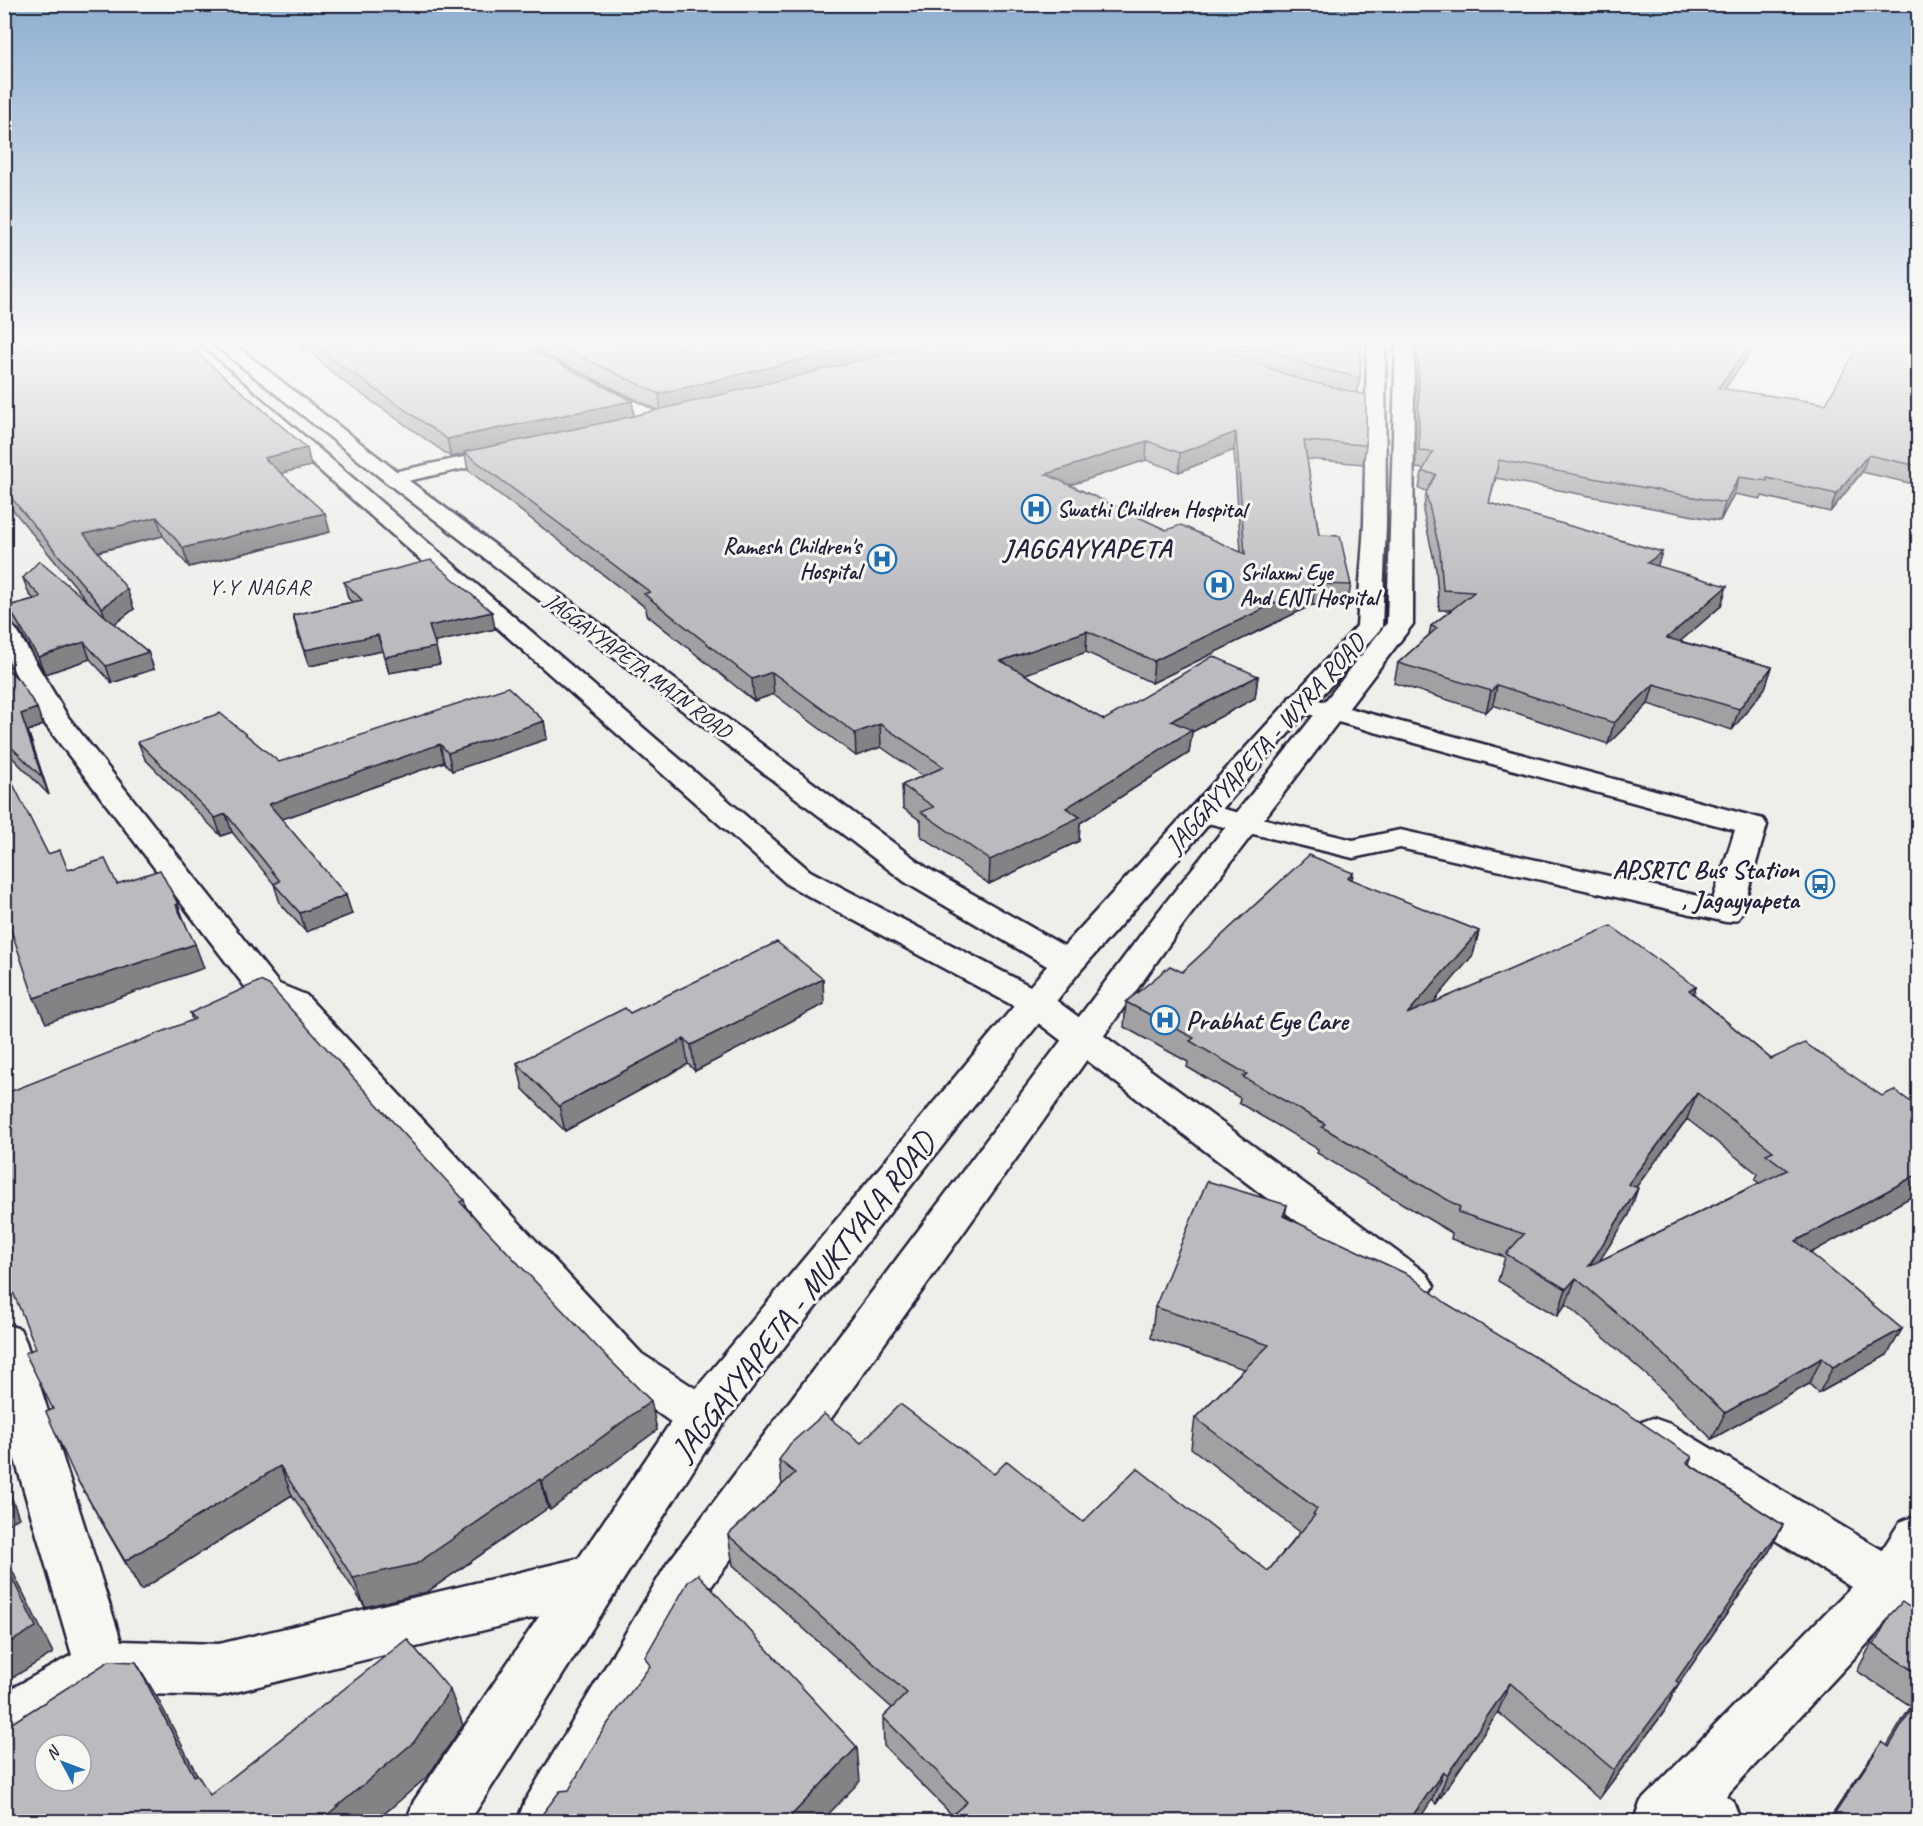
<svg xmlns="http://www.w3.org/2000/svg" width="1923" height="1826" viewBox="0 0 1923 1826" font-family="Caveat,sans-serif">
<rect width="100%" height="100%" fill="#eeeeeb"/>
<filter id="ink" filterUnits="userSpaceOnUse"><feTurbulence type="fractalNoise" baseFrequency=".0167" numOctaves="2"/><feDisplacementMap in="SourceGraphic" scale="12" xChannelSelector="R" yChannelSelector="G"/><feConvolveMatrix kernelMatrix="1 2 1 2 8 2 1 2 1" color-interpolation-filters="sRGB"/></filter>
<g filter="url(#ink)">
<g fill="none" stroke-linecap="round" stroke-linejoin="round">
<g stroke="#22223b" stroke-width="5">
<path id="minor" d="M 593,381 L 665,416 L 668,420 L 665,424 L 651,424 L 586,391 L 584,387 L 586,383 Z
M 511,447 L 518,449 L 521,453 L 518,457 L 393,484 L 386,482 L 382,478 L 386,474 L 393,472 Z
M 4,624 L 13,626 L 17,631 L 68,717 L 279,984 L 306,995 L 642,1354 L 718,1403 L 724,1417 L 718,1431 L 701,1437 L 684,1431 L 610,1380 L 280,1011 L 255,1000 L 42,720 L 4,654 Z
M 1300,695 L 1763,819 L 1767,825 L 1742,912 L 1738,919 L 1726,922 L 1400,848 L 1353,858 L 1191,819 L 1187,813 L 1191,807 L 1202,804 L 1353,840 L 1400,830 L 1713,899 L 1735,830 L 1290,709 L 1286,703 L 1290,697 Z
M 1037,993 L 1050,996 L 1427,1274 L 1434,1286 L 1427,1298 L 1412,1303 L 1397,1298 L 1024,1012 L 1019,1004 L 1024,996 Z
M 4,1324 L 20,1329 L 26,1342 L 121,1641 L 219,1644 L 597,1554 L 615,1561 L 623,1578 L 615,1595 L 597,1602 L 219,1696 L 108,1693 L 24,1744 L 4,1751 L 4,1693 L 72,1655 L 4,1422 Z
M 1653,1418 L 1670,1424 L 1882,1550 L 1900,1522 L 1918,1515 L 1918,1627 L 1893,1616 L 1726,1796 L 1733,1801 L 1741,1822 L 1633,1822 L 1641,1801 L 1851,1587 L 1636,1454 L 1629,1439 L 1636,1424 Z"/>
</g>
<g stroke="#22223b" stroke-width="5">
<path id="major" d="M 178,345 L 198,345 L 810,871 L 1030,986 L 1047,966 L 905,882 L 386,482 L 215,345 L 235,345 L 400,474 L 927,868 L 1064,946 L 1357,626 L 1364,524 L 1367,345 L 1385,345 L 1386,524 L 1382,627 L 1080,971 L 718,1431 L 469,1822 L 406,1822 L 414,1801 L 684,1403 L 1014,1006 L 788,885 Z
M 1396,345 L 1414,345 L 1413,624 L 1182,926 L 703,1598 L 578,1822 L 517,1822 L 525,1801 L 667,1564 L 1158,912 L 1387,623 Z"/>
</g>
<use href="#minor" fill="#f6f6f2" fill-rule="evenodd"/>
<use href="#major" fill="#f6f6f2" fill-rule="evenodd"/>
</g>
<path fill="#a1a1a4" stroke="#22223b" stroke-width="1.5" fill-rule="evenodd" d="M 4,345 L 311,466 L 281,473 L 330,532 L 189,567 L 163,536 L 98,552 L 134,609 L 114,624 L 148,652 L 154,669 L 112,683 L 90,659 L 45,674 L 19,630 L 11,623 L 5,607 L 34,599 L 29,594 L 23,578 L 89,603 L 4,499 Z
M 298,345 L 1361,345 L 1360,378 L 1357,393 L 1366,445 L 1363,464 L 1307,459 L 1319,535 L 1351,585 L 1347,606 L 1312,605 L 1152,683 L 1086,652 L 1024,674 L 1104,720 L 1258,676 L 1255,698 L 1192,732 L 1189,753 L 1080,823 L 1079,841 L 989,884 L 921,836 L 921,821 L 903,808 L 902,785 L 923,776 L 881,747 L 856,756 L 774,694 L 754,701 L 647,615 L 646,608 L 468,470 L 465,454 L 451,457 L 336,376 L 307,349 L 303,350 ZM 538,353 L 541,353 L 658,410 L 634,416 L 632,401 ZM 1234,450 L 1241,552 L 1166,530 L 1070,485 L 1146,460 L 1179,472 Z
M 1415,345 L 1756,345 L 1724,389 L 1826,404 L 1856,350 L 1831,345 L 1918,345 L 1918,485 L 1862,472 L 1830,512 L 1762,496 L 1761,499 L 1734,494 L 1720,521 L 1496,478 L 1489,503 L 1662,552 L 1657,566 L 1721,606 L 1680,641 L 1772,667 L 1765,688 L 1732,730 L 1648,704 L 1608,744 L 1493,705 L 1486,712 L 1394,683 L 1398,663 L 1429,635 L 1431,626 L 1451,610 L 1439,610 L 1436,569 L 1423,511 L 1427,491 L 1419,489 L 1422,472 L 1424,469 L 1416,468 Z
M 344,582 L 495,629 L 434,642 L 440,664 L 389,673 L 382,651 L 309,666 L 297,632 L 293,615 L 352,602 L 348,598 Z
M 4,654 L 15,676 L 43,725 L 28,731 L 49,795 L 4,749 Z
M 544,721 L 547,739 L 452,771 L 444,762 L 282,819 L 352,914 L 306,932 L 280,903 L 274,884 L 232,832 L 221,836 L 145,759 L 138,742 L 279,762 Z
M 1353,873 L 1352,880 L 1479,931 L 1473,955 L 1432,1003 L 1696,987 L 1694,994 L 1771,1059 L 1882,1096 L 1918,1107 L 1918,1193 L 1810,1253 L 1902,1329 L 1887,1355 L 1819,1393 L 1809,1384 L 1712,1439 L 1651,1379 L 1566,1304 L 1557,1316 L 1498,1281 L 1505,1257 L 1451,1239 L 1452,1233 L 1317,1153 L 1318,1149 L 1239,1103 L 1240,1098 L 1187,1067 L 1188,1062 L 1124,1027 L 1126,1002 L 1182,972 ZM 1687,1119 L 1758,1174 L 1755,1180 L 1759,1183 L 1599,1261 L 1629,1215 L 1636,1187 Z
M 824,1004 L 695,1071 L 688,1064 L 565,1131 L 523,1089 L 517,1063 L 630,1013 Z
M 190,1013 L 464,1200 L 466,1207 L 657,1430 L 550,1510 L 548,1508 L 427,1592 L 365,1607 L 292,1495 L 141,1590 L 75,1476 L 53,1409 L 36,1348 L 192,1020 Z
M 1287,1205 L 1285,1216 L 1447,1304 L 1692,1457 L 1689,1464 L 1783,1525 L 1767,1555 L 1679,1683 L 1664,1712 L 1599,1799 L 1498,1712 L 1436,1804 L 1432,1800 L 952,1815 L 884,1746 L 883,1717 L 892,1708 L 733,1565 L 728,1535 L 782,1486 L 779,1460 L 861,1443 L 994,1474 L 1083,1522 L 1268,1571 L 1300,1532 L 1191,1448 L 1195,1418 L 1244,1369 L 1151,1338 L 1155,1307 Z
M 1918,1613 L 1918,1821 L 1828,1821 L 1864,1767 L 1882,1742 L 1887,1746 L 1911,1706 L 1857,1671 L 1873,1641 L 1890,1615 Z"/>
<path fill="#838386" stroke="#22223b" stroke-width="1.5" d="M 302,345 L 306,345 L 307,349 L 303,350 Z
M 526,345 L 540,345 L 541,353 L 534,354 Z
M 861,345 L 928,345 L 661,412 L 659,394 Z
M 1750,345 L 1756,345 L 1713,405 L 1718,388 Z
M 632,401 L 634,418 L 464,452 L 465,454 L 451,457 L 447,439 Z
M 1236,432 L 1234,450 L 1179,472 L 1180,453 Z
M 1147,441 L 1146,460 L 1046,493 L 1046,474 Z
M 307,448 L 311,466 L 269,476 L 264,458 Z
M 1868,455 L 1862,472 L 1830,512 L 1836,494 Z
M 1739,477 L 1734,494 L 1720,521 L 1725,503 Z
M 325,513 L 330,532 L 189,567 L 183,548 Z
M 157,517 L 163,536 L 91,553 L 84,534 Z
M 1662,552 L 1656,571 L 1647,563 Z
M 1315,584 L 1312,605 L 1152,683 L 1154,661 Z
M 1727,586 L 1721,606 L 1661,658 L 1667,638 Z
M 127,589 L 134,609 L 109,628 L 102,608 Z
M 492,612 L 495,629 L 432,643 L 429,626 Z
M 1087,631 L 1086,652 L 1001,683 L 1001,661 Z
M 378,635 L 382,651 L 309,666 L 305,650 Z
M 84,642 L 90,659 L 45,674 L 38,657 Z
M 436,647 L 440,664 L 389,673 L 385,657 Z
M 148,652 L 154,669 L 112,683 L 106,666 Z
M 11,666 L 18,683 L 6,668 Z
M 1772,667 L 1765,688 L 1732,730 L 1739,709 Z
M 772,672 L 774,694 L 754,701 L 752,679 Z
M 1258,676 L 1255,698 L 1192,732 L 1189,753 L 1080,823 L 1079,841 L 989,884 L 990,860 L 1066,808 L 1171,721 Z
M 1654,684 L 1648,704 L 1608,744 L 1614,723 Z
M 1497,685 L 1493,705 L 1486,712 L 1491,691 Z
M 37,708 L 43,725 L 28,731 L 49,795 L 42,777 L 21,714 Z
M 544,721 L 547,739 L 452,771 L 448,753 Z
M 880,724 L 881,747 L 856,756 L 855,733 Z
M 440,744 L 444,762 L 274,822 L 269,804 Z
M 226,814 L 232,832 L 221,836 L 215,818 Z
M 1353,873 L 1349,897 L 1348,878 Z
M 346,895 L 352,914 L 306,932 L 300,913 Z
M 178,904 L 187,928 L 176,905 Z
M 1479,931 L 1473,955 L 1402,1040 L 1407,1014 Z
M 195,944 L 204,968 L 46,1023 L 34,998 Z
M 823,979 L 824,1004 L 695,1071 L 691,1045 Z
M 1696,987 L 1687,1013 L 1689,990 Z
M 684,1039 L 688,1064 L 565,1131 L 559,1106 Z
M 1697,1093 L 1687,1119 L 1619,1210 L 1628,1184 Z
M 1918,1174 L 1918,1193 L 1784,1268 L 1796,1241 Z
M 1638,1188 L 1629,1215 L 1584,1285 L 1589,1266 Z
M 1576,1278 L 1566,1304 L 1557,1316 L 1566,1289 Z
M 1902,1329 L 1887,1355 L 1819,1393 L 1833,1367 Z
M 1822,1358 L 1809,1384 L 1712,1439 L 1725,1413 Z
M 651,1401 L 657,1430 L 550,1510 L 542,1481 Z
M 280,1466 L 292,1495 L 141,1590 L 125,1561 Z
M 4,1476 L 19,1518 L 4,1526 Z
M 540,1479 L 548,1508 L 427,1592 L 365,1607 L 353,1578 Z
M 1783,1525 L 1767,1555 L 1676,1688 L 1679,1683 L 1664,1712 L 1599,1799 L 1614,1770 Z
M 4,1554 L 53,1653 L 4,1683 Z
M 136,1662 L 157,1697 L 215,1809 L 194,1776 Z
M 1510,1683 L 1498,1712 L 1436,1804 L 1447,1775 Z
M 450,1690 L 463,1725 L 428,1776 L 376,1821 L 320,1821 Z
M 857,1747 L 860,1781 L 822,1821 L 786,1821 Z
M 1443,1772 L 1432,1800 L 1418,1821 L 1409,1821 Z"/>
<path fill="#bbbbbf" stroke="#22223b" stroke-width="1.5" fill-rule="evenodd" d="M 4,345 L 188,345 L 307,448 L 264,458 L 325,513 L 183,548 L 157,517 L 84,534 L 127,589 L 102,608 L 4,489 Z
M 316,345 L 527,345 L 530,349 L 632,401 L 447,439 L 332,359 Z
M 556,345 L 861,345 L 659,394 Z
M 924,345 L 1209,345 L 1299,379 L 1366,395 L 1366,445 L 1304,441 L 1319,535 L 1340,536 L 1351,585 L 1315,584 L 1154,661 L 1087,631 L 1001,661 L 1104,720 L 1213,656 L 1258,676 L 1171,721 L 1192,730 L 1066,808 L 1080,817 L 990,860 L 921,812 L 934,807 L 902,785 L 944,767 L 880,724 L 855,733 L 772,672 L 752,679 L 644,594 L 650,592 L 464,452 L 617,420 ZM 1236,432 L 1245,554 L 1181,525 L 1166,530 L 1046,474 L 1147,441 L 1180,453 Z
M 1255,345 L 1361,345 L 1360,378 L 1314,367 Z
M 1418,345 L 1750,345 L 1718,388 L 1826,404 L 1858,345 L 1918,345 L 1918,466 L 1868,455 L 1836,494 L 1767,478 L 1767,481 L 1739,477 L 1725,503 L 1499,460 L 1489,503 L 1662,552 L 1647,563 L 1727,586 L 1667,638 L 1772,667 L 1739,709 L 1654,684 L 1614,723 L 1497,685 L 1491,691 L 1398,663 L 1437,628 L 1431,626 L 1474,592 L 1443,590 L 1440,551 L 1426,493 L 1436,474 L 1422,472 L 1433,452 L 1419,451 Z
M 431,560 L 492,612 L 429,626 L 436,647 L 385,657 L 378,635 L 305,650 L 293,615 L 362,600 L 344,582 Z
M 39,561 L 148,652 L 106,666 L 84,642 L 38,657 L 12,613 L 5,607 L 41,597 L 23,578 Z
M 4,654 L 11,666 L 6,668 L 19,680 L 37,708 L 21,714 L 42,777 L 4,740 Z
M 508,687 L 544,721 L 448,753 L 440,744 L 269,804 L 346,895 L 300,913 L 274,884 L 280,881 L 226,814 L 215,818 L 138,742 L 220,713 L 279,762 Z
M 4,766 L 48,854 L 60,850 L 68,870 L 105,859 L 117,884 L 160,870 L 178,904 L 176,905 L 195,944 L 34,998 L 4,909 Z
M 1309,855 L 1353,873 L 1348,878 L 1479,931 L 1407,1014 L 1611,926 L 1696,987 L 1689,990 L 1771,1059 L 1805,1043 L 1882,1096 L 1894,1090 L 1918,1107 L 1918,1174 L 1796,1241 L 1902,1329 L 1833,1367 L 1822,1358 L 1725,1413 L 1662,1353 L 1576,1278 L 1566,1289 L 1506,1254 L 1524,1234 L 1458,1212 L 1460,1207 L 1322,1127 L 1325,1124 L 1243,1077 L 1247,1074 L 1190,1041 L 1194,1038 L 1126,1002 L 1170,966 L 1182,972 ZM 1697,1093 L 1773,1151 L 1766,1154 L 1787,1170 L 1589,1266 L 1638,1188 L 1628,1184 Z
M 777,942 L 823,979 L 691,1045 L 684,1039 L 559,1106 L 517,1063 L 625,1008 L 630,1013 Z
M 260,981 L 269,985 L 464,1200 L 460,1202 L 602,1352 L 651,1401 L 542,1481 L 540,1479 L 416,1564 L 353,1578 L 280,1466 L 125,1561 L 75,1476 L 46,1412 L 53,1409 L 25,1353 L 36,1348 L 4,1270 L 4,1094 L 195,1019 L 190,1013 Z
M 1207,1181 L 1287,1205 L 1283,1216 L 1409,1275 L 1447,1304 L 1618,1407 L 1692,1457 L 1687,1463 L 1783,1525 L 1676,1681 L 1679,1683 L 1614,1770 L 1510,1683 L 1447,1775 L 1443,1772 L 1409,1821 L 945,1821 L 967,1802 L 883,1717 L 907,1693 L 728,1535 L 795,1473 L 779,1460 L 790,1444 L 824,1414 L 861,1443 L 900,1404 L 994,1474 L 1007,1461 L 1083,1522 L 1137,1468 L 1268,1571 L 1315,1515 L 1313,1514 L 1317,1509 L 1195,1418 L 1269,1345 L 1155,1307 Z
M 4,1562 L 36,1627 L 4,1646 Z
M 698,1574 L 857,1747 L 786,1821 L 537,1821 L 560,1791 L 569,1790 L 603,1730 L 650,1666 L 645,1657 L 688,1582 Z
M 1902,1602 L 1918,1613 L 1918,1674 L 1874,1645 L 1890,1615 Z
M 407,1639 L 450,1690 L 414,1742 L 320,1821 L 4,1821 L 4,1728 L 109,1661 L 136,1662 L 194,1776 L 197,1774 L 210,1795 ZM 45,1745 L 81,1745 L 81,1781 L 45,1781 Z
M 1918,1698 L 1918,1821 L 1830,1821 L 1882,1742 L 1889,1747 Z"/>
</g>
<linearGradient id="sky" x2="0" y2="1"><stop stop-color="#8eafd1"/><stop offset="0.57" stop-color="#f7f7f6"/><stop offset="1" stop-color="#f7f7f6" stop-opacity="0"/></linearGradient>
<rect width="1923" height="601" fill="url(#sky)"/>
<defs>
<g id="hospital-ring" transform="scale(1.5)"><circle r="9.5" fill="#f6f6f2" stroke="#1f6fb2" stroke-width="1.5"/><path d="M-5-5h3v3.5h4V-5h3V5h-3V1.5h-4V5h-3Z" fill="#1f6fb2"/></g>
<g id="bus-ring" transform="scale(1.5)"><circle r="9.5" fill="#f6f6f2" stroke="#1f6fb2" stroke-width="1.5"/><path d="M-5-6H5V4H4V6H2V4H-2V6H-4V4H-5ZM-3.5-4V0h7V-4ZM-3.5 1.2v1.5H-2V1.2ZM2 1.2v1.5H3.5V1.2Z" fill="#1f6fb2"/></g>
</defs>
<g fill-rule="evenodd">
<use href="#hospital-ring" x="1036" y="509"/>
<use href="#hospital-ring" x="882" y="559"/>
<use href="#hospital-ring" x="1219" y="585"/>
<use href="#bus-ring" x="1820" y="884"/>
<use href="#hospital-ring" x="1165" y="1020"/>
</g>
<g text-anchor="middle" stroke-width="6" stroke-linejoin="round" paint-order="stroke">
<g font-size="22" font-weight="bold" fill="#22223b" stroke="#f6f6f2" text-anchor="start">
<text x="1057" y="517">Swathi Children Hospital</text>
<text x="861" y="554" text-anchor="end">Ramesh Children's<tspan x="861" dy="25">Hospital</tspan></text>
<text x="1240" y="580">Srilaxmi Eye<tspan x="1240" dy="25">And ENT Hospital</tspan></text>
</g>
<g font-size="22" letter-spacing="1.5" fill="#22223b" stroke="#f6f6f2">
<text x="260" y="594">Y.Y NAGAR</text>
</g>
<g font-size="22" fill="#22223b" stroke="#f6f6f2">
<text transform="translate(639 665) rotate(37)" y="8">JAGGAYYAPETA MAIN ROAD</text>
</g>
<g font-size="26" fill="#22223b" stroke="#f6f6f2">
<text transform="translate(1265 743) rotate(-48)" y="9">JAGGAYYAPETA - WYRA ROAD</text>
</g>
<g font-size="26" font-weight="bold" fill="#22223b" stroke="#f6f6f2" text-anchor="end">
<text x="1799" y="878">APSRTC Bus Station<tspan x="1799" dy="30">, Jagayyapeta</tspan></text>
<text x="1186" y="1029" text-anchor="start">Prabhat Eye Care</text>
</g>
<g font-size="27" font-weight="bold" letter-spacing="1.5" fill="#22223b" stroke="#f6f6f2">
<text x="1088" y="557">JAGGAYYAPETA</text>
</g>
<g font-size="32" fill="#22223b" stroke="#f6f6f2">
<text transform="translate(803 1296) rotate(-52)" y="11">JAGGAYYAPETA - MUKTYALA ROAD</text>
</g>
</g>
<rect width="1923" height="1826" fill="none" stroke="#f6f6f2" stroke-width="24"/>
<rect x="12" y="12" width="1899" height="1802" fill="none" stroke="#22223b" stroke-width="2" filter="url(#ink)"/>
<g transform="translate(63 1763) rotate(311)"><circle r="28" fill="#f6f6f2" stroke="#a1a1a9" stroke-width="1.5"/>
<path d="M0-4.5L10 22L0 15L-10 22Z" fill="#1f6fb2"/>
<text y="-9" font-size="16" font-weight="bold" text-anchor="middle" fill="#22223b">N</text>
</g>
</svg>
